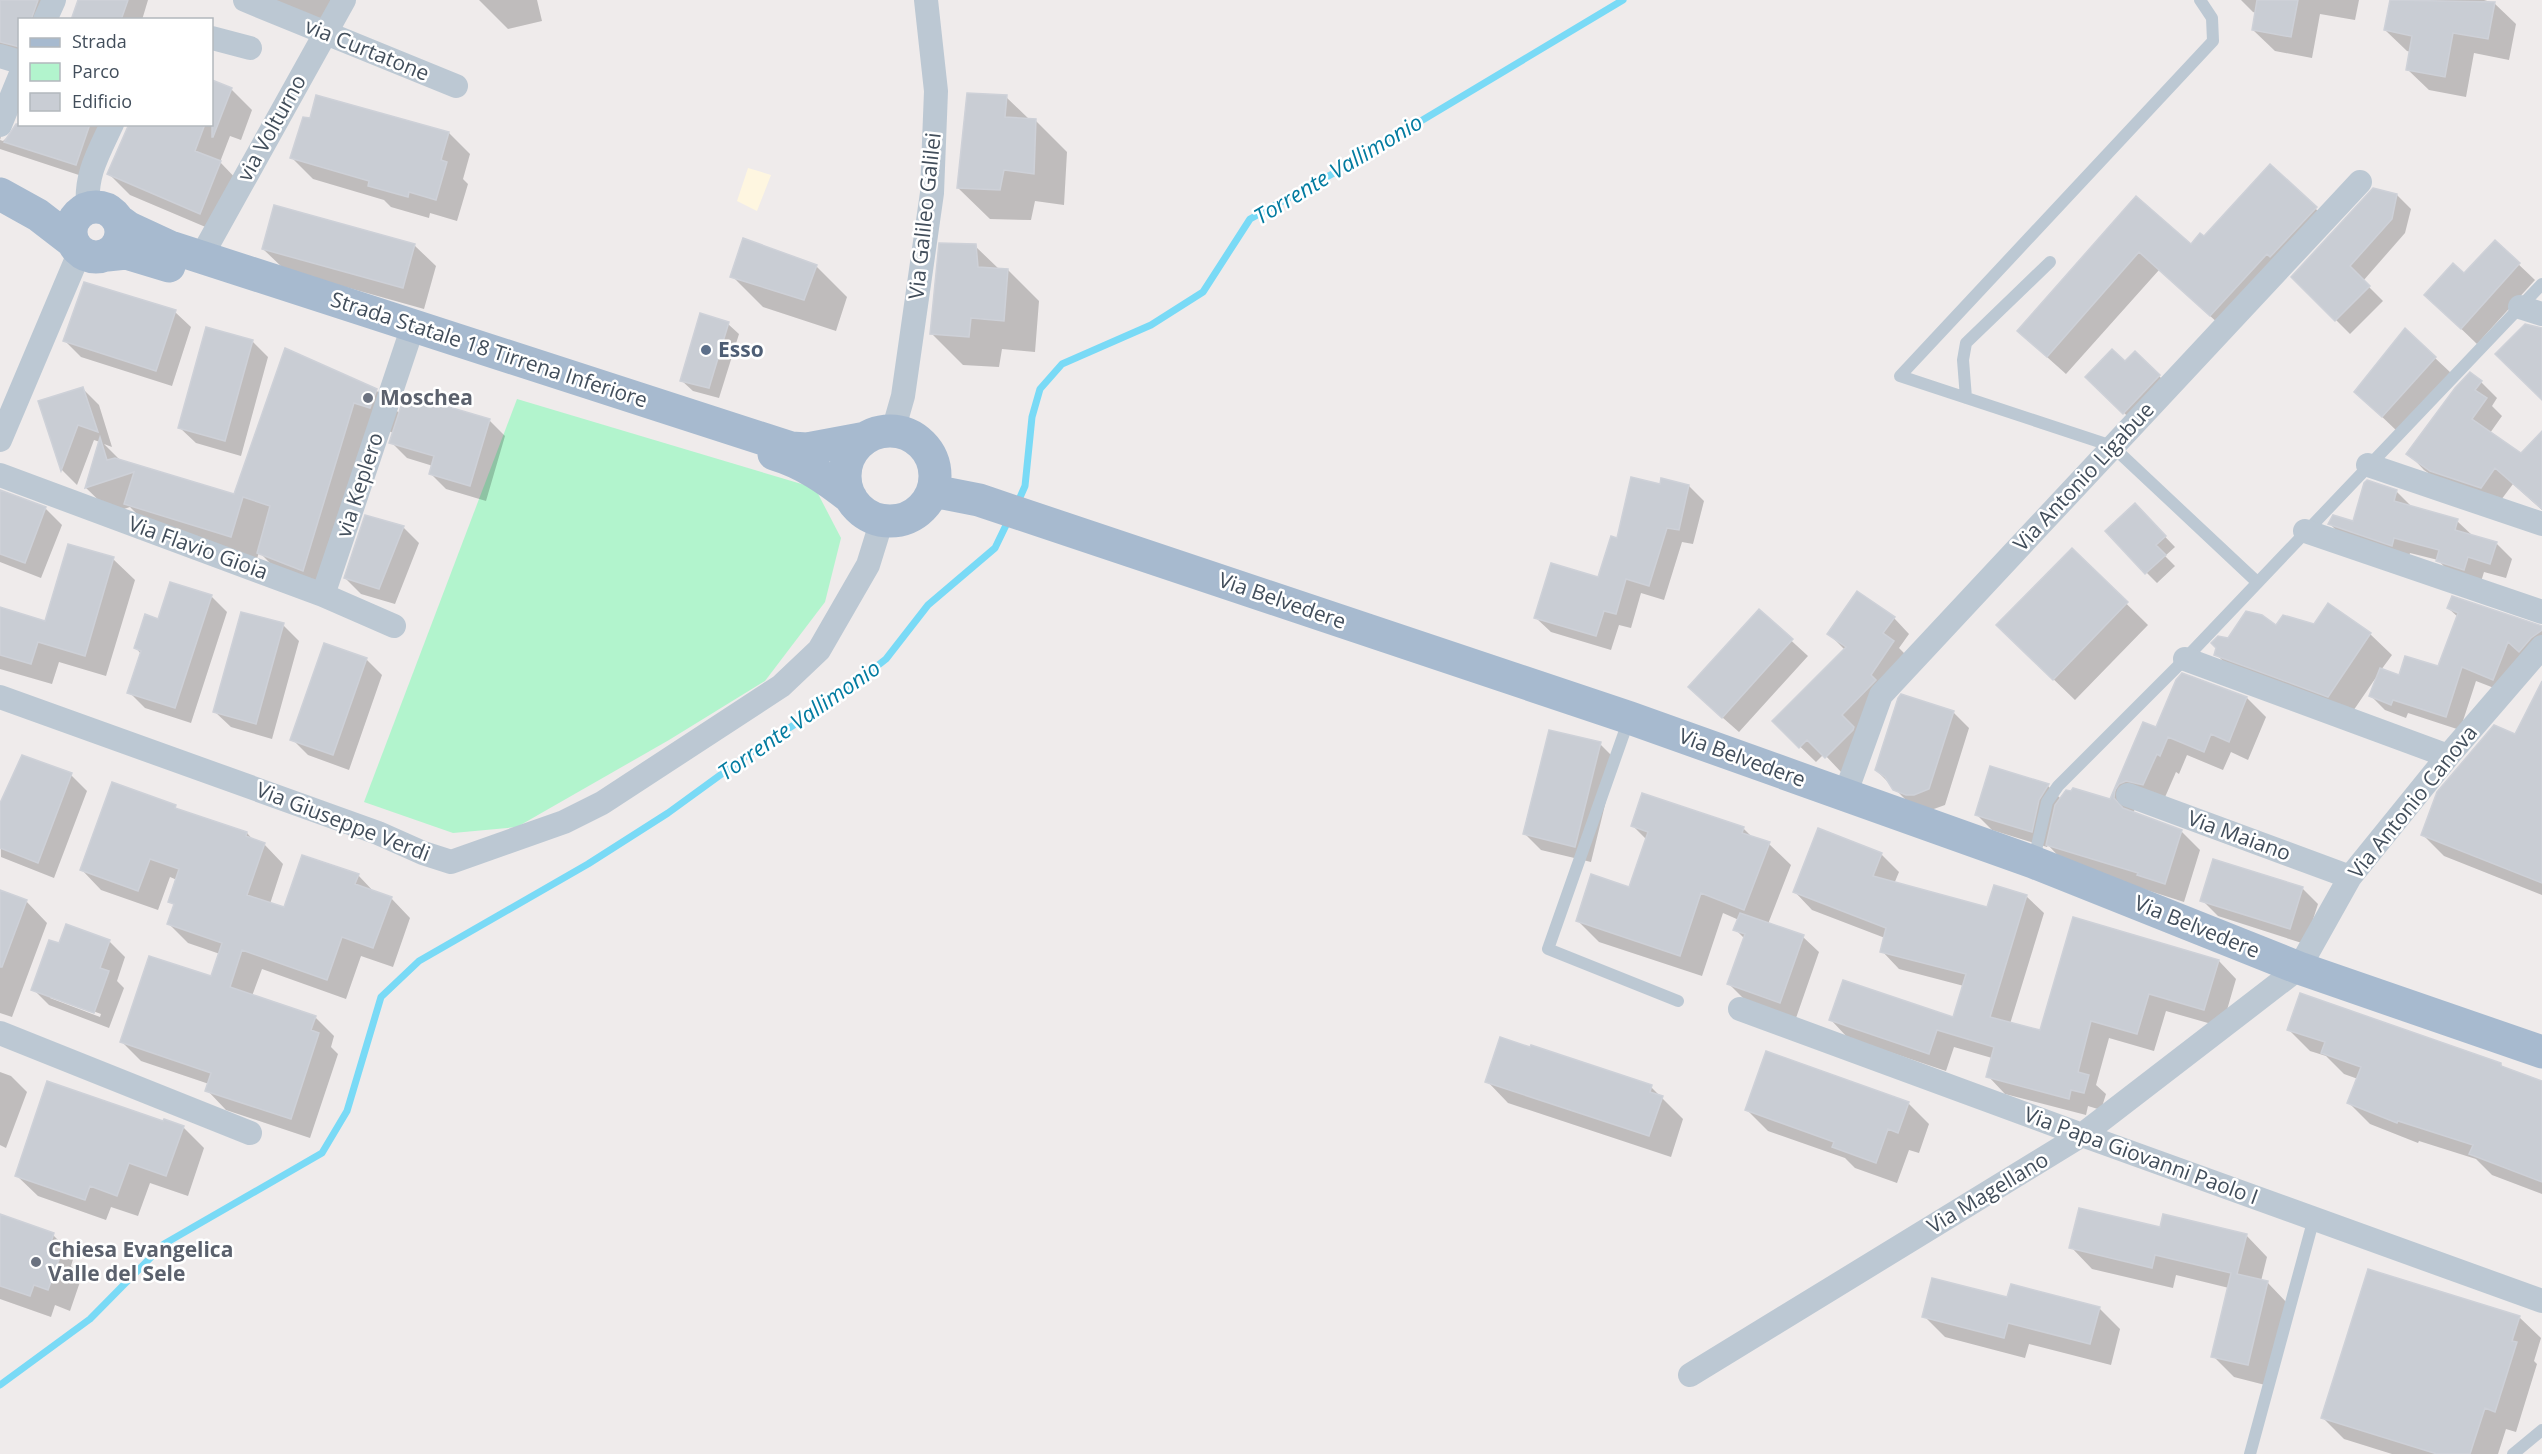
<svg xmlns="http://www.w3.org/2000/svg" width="2542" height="1454" viewBox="0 0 2542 1454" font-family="'Open Sans',sans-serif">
<rect width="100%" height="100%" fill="#efebeb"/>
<path fill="#fef6e0" d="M 748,168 L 771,175 L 757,211 L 737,201 Z"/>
<path fill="#b2f4cd" d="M 517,399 L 815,488 L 841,538 L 825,602 L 765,681 L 669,740 L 517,827 L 453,833 L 364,802 Z"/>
<path fill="#0003" fill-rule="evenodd" d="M 0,0 L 57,0 L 50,20 L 20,20 L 20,56 L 0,55 Z
M 79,0 L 148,0 L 142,20 L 73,20 Z
M 258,0 L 337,0 L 328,26 Z
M 479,0 L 537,0 L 542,21 L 508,29 Z
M 2241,0 L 2359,0 L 2355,20 L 2320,14 L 2312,58 L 2275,51 L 2253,30 L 2256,13 L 2253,12 Z
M 2391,0 L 2484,0 L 2494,3 L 2516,24 L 2509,60 L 2474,53 L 2466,97 L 2429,90 L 2407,69 L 2411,52 L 2407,51 L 2385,30 Z
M 212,82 L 231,89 L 252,110 L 241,140 L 230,136 L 220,162 L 241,184 L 222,234 L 130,195 L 109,174 L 131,124 L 212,124 Z
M 1006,97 L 1030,120 L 1036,121 L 1067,152 L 1064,205 L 1035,201 L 1031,220 L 990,219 L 958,188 Z
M 20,119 L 20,124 L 108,124 L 91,179 L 0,149 L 0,127 L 3,130 L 0,140 L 3,141 L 14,131 Z
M 311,120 L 449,133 L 470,154 L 463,179 L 468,184 L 457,221 L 430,213 L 429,218 L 391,207 L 384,200 L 313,179 L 292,158 Z
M 2270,166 L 2334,226 L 2229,333 L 2159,270 L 2066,374 L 2038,349 L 2136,198 L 2191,246 L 2204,239 Z
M 2397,195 L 2411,209 L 2405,233 L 2363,281 L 2383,301 L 2350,334 L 2293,277 Z
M 2495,242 L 2535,280 L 2477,344 L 2426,295 L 2464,275 Z
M 414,245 L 436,266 L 424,309 L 285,270 L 263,249 Z
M 975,246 L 1000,270 L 1008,270 L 1039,301 L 1035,352 L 1002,349 L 999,367 L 963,365 L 931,333 Z
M 816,266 L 847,297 L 836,331 L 763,307 L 732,276 Z
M 175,312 L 191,327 L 172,386 L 81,357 L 65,341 Z
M 728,324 L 739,334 L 719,398 L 693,391 L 682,381 Z
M 252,341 L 268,357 L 241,456 L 196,443 L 180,428 Z
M 286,350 L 376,390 L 400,414 L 489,420 L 505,436 L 486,501 L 446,489 L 430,473 L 433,466 L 407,458 L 391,442 L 394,433 L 379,428 L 329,596 L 285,578 L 259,552 L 256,562 L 152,529 L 130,507 L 112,513 L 86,488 L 100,442 L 94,440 L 77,485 L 62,470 L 40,402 L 83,389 L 99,405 L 112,447 L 104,444 L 121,461 L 235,496 Z
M 2435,358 L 2451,373 L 2398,432 L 2356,392 Z
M 2159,376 L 2175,392 L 2140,428 L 2103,393 Z
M 2481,382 L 2497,398 L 2492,406 L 2502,416 L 2490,433 L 2521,455 L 2542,433 L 2542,510 L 2513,484 L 2498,504 L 2448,487 L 2424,470 L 2408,453 Z
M 1661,485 L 1689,486 L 1704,501 L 1693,544 L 1682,542 L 1664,600 L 1641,593 L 1631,628 L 1619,625 L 1611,650 L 1551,632 L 1536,618 L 1599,579 L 1618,540 Z
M 2396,491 L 2413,508 L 2457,521 L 2474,537 L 2496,543 L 2512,559 L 2506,578 L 2484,572 L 2480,585 L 2453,576 L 2438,560 L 2410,553 L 2408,560 L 2345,539 L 2330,524 L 2354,523 Z
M 0,492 L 46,509 L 62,525 L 41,578 L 0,562 Z
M 2145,516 L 2175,547 L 2165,556 L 2175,566 L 2157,583 L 2146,572 Z
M 403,527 L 419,543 L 395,604 L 361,594 L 345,578 Z
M 2072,550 L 2148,625 L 2075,700 L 2019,646 Z
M 113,559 L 135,580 L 106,676 L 59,662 L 52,684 L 0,669 L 0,609 L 46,622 Z
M 211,596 L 227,612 L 191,723 L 145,708 L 129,692 L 141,654 L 136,648 L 159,621 Z
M 2328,606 L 2370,634 L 2392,655 L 2381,670 L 2400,677 L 2439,668 L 2458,617 L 2448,608 L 2542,627 L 2542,657 L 2507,693 L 2476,681 L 2460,730 L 2408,713 L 2406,718 L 2385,710 L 2371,696 L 2377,676 L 2349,717 L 2237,675 L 2216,654 L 2228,640 L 2277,627 L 2315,626 Z
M 1759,611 L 1808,656 L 1739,732 L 1706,703 Z
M 1894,618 L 1909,634 L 1899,648 L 1909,658 L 1842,773 L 1824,754 L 1816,762 L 1774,721 L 1845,650 L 1829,634 Z
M 283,625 L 299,641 L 272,739 L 231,727 L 215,712 Z
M 366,659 L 382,675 L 349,770 L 308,755 L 292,739 Z
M 2183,675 L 2247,698 L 2266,717 L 2248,760 L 2231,752 L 2223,770 L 2187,755 L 2179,774 L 2176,772 L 2162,804 L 2137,803 L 2133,814 L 2181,831 L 2200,850 L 2184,902 L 2066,864 L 2048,845 L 2047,847 L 1992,830 L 1976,814 L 1991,768 L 2048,786 L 2061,799 L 2111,801 L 2144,724 L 2157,729 Z
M 2542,684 L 2542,895 L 2444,856 L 2423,835 L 2516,736 Z
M 1902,696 L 1954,713 L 1969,728 L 1945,805 L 1931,810 L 1911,805 L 1876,770 Z
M 1600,744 L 1616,760 L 1591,862 L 1541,850 L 1525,834 Z
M 71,775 L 87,791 L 54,878 L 1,857 L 0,807 Z
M 175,807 L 179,811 L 247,833 L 254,841 L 264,844 L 283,864 L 270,904 L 285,909 L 358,875 L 375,893 L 391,898 L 410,918 L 393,967 L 361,956 L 346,999 L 262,969 L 252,996 L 315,1017 L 334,1036 L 331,1047 L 338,1054 L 310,1138 L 226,1110 L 207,1090 L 209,1084 L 141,1061 L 122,1042 L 212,978 L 220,954 L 188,943 L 169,924 L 175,906 L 170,901 L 177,880 L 170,877 L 158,910 L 101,890 L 82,870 Z
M 1633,826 L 1743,828 L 1753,838 L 1769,844 L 1791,865 L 1768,924 L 1803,937 L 1819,952 L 1796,1018 L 1745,1000 L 1729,984 L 1745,939 L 1735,929 L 1739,920 L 1723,913 L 1702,976 L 1599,942 L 1577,920 L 1630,889 L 1647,840 Z
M 1881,854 L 1899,872 L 1894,884 L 1988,908 L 2026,896 L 2044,913 L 2010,1024 L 2041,1032 L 2219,961 L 2236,979 L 2222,1027 L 2166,1011 L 2154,1051 L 2109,1038 L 2096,1085 L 2106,1094 L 2101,1110 L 2088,1106 L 2086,1115 L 2005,1094 L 1988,1076 L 1992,1058 L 1954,1047 L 1946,1071 L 1848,1038 L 1831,1020 L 1954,1019 L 1964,986 L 1899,969 L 1882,951 L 1885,938 L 1812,910 L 1795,892 Z
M 2302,888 L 2318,904 L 2305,944 L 2218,916 L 2202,900 Z
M 0,892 L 26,901 L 47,923 L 12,1017 L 0,1013 Z
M 109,941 L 125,957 L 117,981 L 124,988 L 109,1028 L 49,1005 L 33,989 L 60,945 ZM 50,995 L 101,1014 L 100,1017 L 50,998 Z
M 2289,1030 L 2501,1065 L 2505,1069 L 2542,1082 L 2542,1194 L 2492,1175 L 2476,1159 L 2419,1141 L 2418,1143 L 2370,1124 L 2349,1103 L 2358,1079 L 2344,1074 L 2326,1056 L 2310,1051 Z
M 1531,1049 L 1651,1087 L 1683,1119 L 1671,1157 L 1508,1103 L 1487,1081 Z
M 0,1072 L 11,1076 L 27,1092 L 6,1148 L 0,1145 Z
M 1908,1103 L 1929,1124 L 1919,1153 L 1909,1150 L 1897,1183 L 1855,1168 L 1845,1158 L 1768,1131 L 1747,1110 Z
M 164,1123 L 183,1127 L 204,1148 L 188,1196 L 150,1183 L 138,1216 L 111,1207 L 106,1220 L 38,1196 L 16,1175 Z
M 0,1216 L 53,1235 L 74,1256 L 71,1266 L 82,1276 L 70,1311 L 55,1305 L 51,1317 L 0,1299 Z
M 2161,1229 L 2246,1235 L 2267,1257 L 2261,1281 L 2267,1282 L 2288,1304 L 2269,1386 L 2234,1377 L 2213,1356 L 2229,1288 L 2176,1275 L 2173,1288 L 2092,1269 L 2071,1247 Z
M 2008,1299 L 2099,1308 L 2120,1329 L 2111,1365 L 2029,1344 L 2025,1358 L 1945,1337 L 1924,1316 Z
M 2519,1317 L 2541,1338 L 2534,1361 L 2537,1364 L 2516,1432 L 2506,1429 L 2498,1454 L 2392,1454 L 2344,1439 L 2323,1418 Z"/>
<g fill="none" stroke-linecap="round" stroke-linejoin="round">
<path stroke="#79daf6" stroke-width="7" d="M 1017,504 L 1025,486 L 1032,417 L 1040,389 L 1062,364 L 1151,325 L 1203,292 L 1250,219 L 1334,173 L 1623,0
M 0,1385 L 90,1319 L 164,1244 L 322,1153 L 347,1111 L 381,997 L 419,961 L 588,864 L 668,813 L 756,749 L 835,699 L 886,659 L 928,605 L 995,548 L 1009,519"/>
</g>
<path fill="#c9cdd4" stroke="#ced1d8" stroke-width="1.5" d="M 0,0 L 38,0 L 31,20 L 20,20 L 20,47 L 0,42 Z
M 78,0 L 128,0 L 121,20 L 71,20 Z
M 2257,0 L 2298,0 L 2291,37 L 2252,30 Z
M 2390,0 L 2495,2 L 2488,39 L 2453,33 L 2445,77 L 2406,70 L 2412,36 L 2384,30 Z
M 212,80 L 232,88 L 213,137 L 212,137 Z
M 967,93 L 1007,95 L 1005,117 L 1036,119 L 1034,174 L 1004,170 L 1000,190 L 957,188 Z
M 316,95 L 449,132 L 441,160 L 447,162 L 436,200 L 409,192 L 408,197 L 368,186 L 369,181 L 290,158 L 303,117 L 310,118 Z
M 16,124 L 90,124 L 76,165 L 4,142 Z
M 129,124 L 205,124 L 195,151 L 221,161 L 200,214 L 107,174 Z
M 2270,164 L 2317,207 L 2270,257 L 2267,254 L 2210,316 L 2139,252 L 2047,357 L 2017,331 L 2136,196 L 2191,244 L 2200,233 L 2204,236 Z
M 2373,188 L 2397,194 L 2392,219 L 2350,266 L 2370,286 L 2335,321 L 2291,277 Z
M 274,205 L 415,244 L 403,288 L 262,249 Z
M 743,238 L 817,265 L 804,300 L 730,277 Z
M 2495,240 L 2520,263 L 2461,329 L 2424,295 L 2453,263 L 2464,273 Z
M 939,243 L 976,244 L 978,267 L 1008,269 L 1004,321 L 971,318 L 969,337 L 930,334 Z
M 84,282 L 176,310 L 156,371 L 63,341 Z
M 700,313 L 729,322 L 709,388 L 680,381 Z
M 2525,324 L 2542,328 L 2542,400 L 2495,354 Z
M 206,327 L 253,340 L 225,441 L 178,428 Z
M 2405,328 L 2436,357 L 2382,417 L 2354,392 Z
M 285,348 L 377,389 L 370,408 L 354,403 L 303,571 L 257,553 L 270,506 L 243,497 L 231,537 L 124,504 L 134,472 L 85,488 L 100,437 L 107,460 L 115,458 L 234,494 Z
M 2112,349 L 2125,361 L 2135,351 L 2160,375 L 2123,414 L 2085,377 Z
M 2470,372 L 2482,381 L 2475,390 L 2487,398 L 2472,419 L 2521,453 L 2542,431 L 2542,509 L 2495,468 L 2481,488 L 2430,471 L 2406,454 L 2455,388 Z
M 83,387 L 98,432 L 78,425 L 61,471 L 38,401 Z
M 405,394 L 490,419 L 470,486 L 429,474 L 434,456 L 389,443 Z
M 1631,477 L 1660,484 L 1661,478 L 1689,485 L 1679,530 L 1667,528 L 1649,586 L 1626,579 L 1616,614 L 1604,611 L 1596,636 L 1534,618 L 1551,563 L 1598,577 L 1611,536 L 1617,538 Z
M 2367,480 L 2397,490 L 2394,501 L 2458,519 L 2455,530 L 2497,542 L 2490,564 L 2468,557 L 2464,570 L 2436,561 L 2439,550 L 2394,538 L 2392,546 L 2328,524 L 2333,515 L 2353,521 L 2364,483 Z
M 0,490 L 46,507 L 25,563 L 0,554 Z
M 2135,503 L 2166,536 L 2156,545 L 2166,555 L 2145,574 L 2105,531 Z
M 365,515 L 404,526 L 379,589 L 344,578 Z
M 68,544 L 114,557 L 85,656 L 38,642 L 31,664 L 0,655 L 0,607 L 45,621 Z
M 2072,548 L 2128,602 L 2053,680 L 1996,625 Z
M 170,582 L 212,595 L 175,708 L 127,693 L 141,651 L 134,648 L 145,614 L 158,619 Z
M 1857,591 L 1895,617 L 1883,633 L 1894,641 L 1871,675 L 1876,680 L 1842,715 L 1854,727 L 1853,730 L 1825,758 L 1807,740 L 1799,748 L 1772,721 L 1846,647 L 1827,634 Z
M 2452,596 L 2542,626 L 2542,630 L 2531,638 L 2519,652 L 2508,642 L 2493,680 L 2462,667 L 2446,717 L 2393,700 L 2391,705 L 2369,696 L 2380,668 L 2399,675 L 2405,656 L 2438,666 L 2458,613 L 2447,608 Z
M 2328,603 L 2371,633 L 2328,697 L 2214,655 L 2216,648 L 2211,643 L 2218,636 L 2228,638 L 2246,611 L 2262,615 L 2276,625 L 2283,615 L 2314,624 Z
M 1759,609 L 1793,639 L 1722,718 L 1688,687 Z
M 241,612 L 284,623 L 256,724 L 213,712 Z
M 324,643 L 367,658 L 333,755 L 290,740 Z
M 2182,673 L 2247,697 L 2229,742 L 2211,734 L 2204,752 L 2168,737 L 2160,756 L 2157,754 L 2143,785 L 2126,781 L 2119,784 L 2115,790 L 2114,798 L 2123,808 L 2182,830 L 2165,884 L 2137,875 L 2138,873 L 2046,845 L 2055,805 L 2066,790 L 2071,791 L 2073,788 L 2110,799 L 2143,722 L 2156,727 L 2176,680 Z
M 2542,681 L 2542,883 L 2421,835 L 2437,792 L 2494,725 L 2515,734 Z
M 1901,694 L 1954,711 L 1929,789 L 1914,795 L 1906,795 L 1893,790 L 1885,777 L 1875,770 L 1898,698 Z
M 1549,730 L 1601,742 L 1575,847 L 1523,834 Z
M 22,755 L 72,773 L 38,863 L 0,848 L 0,803 Z
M 1990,766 L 2049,784 L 2039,800 L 2032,832 L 1975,815 Z
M 112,782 L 176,805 L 175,808 L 247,832 L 246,836 L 265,843 L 247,895 L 284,907 L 302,855 L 359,874 L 355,884 L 392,897 L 373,948 L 342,937 L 327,980 L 242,950 L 230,987 L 316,1016 L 311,1030 L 319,1033 L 291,1119 L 205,1091 L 211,1073 L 120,1042 L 149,956 L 211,976 L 222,943 L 167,924 L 174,904 L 168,902 L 179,869 L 150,859 L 138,891 L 80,870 Z
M 1642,793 L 1744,827 L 1742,833 L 1770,842 L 1744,910 L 1701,893 L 1680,956 L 1576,921 L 1591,874 L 1629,887 L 1648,832 L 1631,826 Z
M 1818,828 L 1882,853 L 1873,876 L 1987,907 L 1994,885 L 2027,895 L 1990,1017 L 2040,1030 L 2073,917 L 2219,960 L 2204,1010 L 2149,994 L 2137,1034 L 2091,1021 L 2078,1072 L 2089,1075 L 2084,1093 L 2071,1090 L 2069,1099 L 1986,1077 L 1994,1047 L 1937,1030 L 1929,1054 L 1829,1020 L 1843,980 L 1953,1017 L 1966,974 L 1880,952 L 1886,928 L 1793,892 Z
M 2213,859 L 2303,887 L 2290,929 L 2200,901 Z
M 0,890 L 27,900 L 2,967 L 0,967 Z
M 1740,913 L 1804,935 L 1780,1003 L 1727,984 L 1745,934 L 1733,930 Z
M 66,924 L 110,940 L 100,968 L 109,971 L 94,1013 L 31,990 L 49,940 L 59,943 Z
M 2300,993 L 2501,1063 L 2501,1066 L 2542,1081 L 2542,1182 L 2469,1154 L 2473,1145 L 2398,1121 L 2397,1123 L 2347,1103 L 2361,1067 L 2321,1053 L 2325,1042 L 2287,1030 Z
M 1500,1037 L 1530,1047 L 1531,1045 L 1652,1085 L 1650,1092 L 1663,1096 L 1649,1136 L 1485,1082 Z
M 1766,1051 L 1909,1102 L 1898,1133 L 1888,1129 L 1876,1163 L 1832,1147 L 1834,1142 L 1745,1110 Z
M 47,1081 L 163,1121 L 164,1119 L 184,1126 L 166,1176 L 129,1163 L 117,1196 L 90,1186 L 85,1200 L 15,1176 Z
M 2079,1208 L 2160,1227 L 2163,1214 L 2247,1234 L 2237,1274 L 2268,1281 L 2248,1365 L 2211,1357 L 2231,1273 L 2155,1255 L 2152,1268 L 2069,1248 Z
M 0,1214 L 54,1233 L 49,1249 L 61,1254 L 48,1290 L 34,1285 L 30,1296 L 0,1286 Z
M 2368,1269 L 2520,1316 L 2512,1341 L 2517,1342 L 2495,1412 L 2485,1408 L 2470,1454 L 2437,1454 L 2321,1418 Z
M 1932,1278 L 2007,1297 L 2011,1284 L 2100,1307 L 2090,1344 L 2008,1323 L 2004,1338 L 1922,1317 Z"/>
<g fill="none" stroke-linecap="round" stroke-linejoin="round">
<path stroke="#bcc8d3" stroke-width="12" d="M 2200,0 L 2212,18 L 2213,41 L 1900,376 L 2112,446 L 2257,582
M 1966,398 L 1963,360 L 1966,343 L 2050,262
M 1629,719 L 1548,949 L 1678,1001
M 2034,859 L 2047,802 L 2058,786 L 2185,659 L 2542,284
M 2250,1454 L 2314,1218
M 2513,1454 L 2542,1430"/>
<path stroke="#bcc8d3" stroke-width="24" d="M 245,0 L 456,86
M 45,20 L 54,0
M 212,38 L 250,48
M 0,56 L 20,62
M 0,125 L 20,76
M 88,208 C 85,175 98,154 112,124
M 201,257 L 344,0
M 2520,307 L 2542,314
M 893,431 L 903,396 L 932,193 L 936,91 L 926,0
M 0,440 L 80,251
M 2368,465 L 2542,524
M 0,475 L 323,595 L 394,626
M 2305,531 L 2542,612
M 323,595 L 408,341
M 2185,659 L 2448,756
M 0,697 L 378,833 L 423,853 L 451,862 L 564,822 L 602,803 L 781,686 L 819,650 L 868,565 L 882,520
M 1845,795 L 1881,695 L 2360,182
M 2128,795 L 2350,877
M 1740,1009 L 2082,1135 L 2542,1301
M 0,1033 L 250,1133
M 1690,1375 L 2082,1135 L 2299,968 L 2350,877 L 2448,756 L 2542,647"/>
<path stroke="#a7bacf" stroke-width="33" d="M 0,194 L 38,215 L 73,242
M71 232a25 25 0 1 1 50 0a25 25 0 1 1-50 0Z
M 118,220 L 129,228 L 170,247 L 791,448 L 807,449 L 866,438
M 107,255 L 126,253 L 169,266
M845 476a45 45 0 1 1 90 0a45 45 0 1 1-90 0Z
M 774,454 C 804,463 827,479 851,498
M 933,491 L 979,500 L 1630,718 L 2033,862 L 2299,968 L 2542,1052"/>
</g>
<circle fill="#5c6f8a" stroke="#fff" stroke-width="2" cx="706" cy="350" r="6"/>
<g fill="#6b7280" stroke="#fff" stroke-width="2">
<circle cx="368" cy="398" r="6"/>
<circle cx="36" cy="1262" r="6"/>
</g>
<g text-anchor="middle" stroke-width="5" stroke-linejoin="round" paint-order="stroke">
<g font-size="21" fill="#424e5b" stroke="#fff">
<text transform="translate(367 50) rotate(22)" y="7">via Curtatone</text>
<text transform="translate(272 128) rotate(-61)" y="7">via Volturno</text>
<text transform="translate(925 216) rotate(-84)" y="7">Via Galileo Galilei</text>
<text transform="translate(489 350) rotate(18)" y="7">Strada Statale 18 Tirrena Inferiore</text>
<text transform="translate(2084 477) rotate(-47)" y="7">Via Antonio Ligabue</text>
<text transform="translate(360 485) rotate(-72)" y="7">via Keplero</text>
<text transform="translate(198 548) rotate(20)" y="7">Via Flavio Gioia</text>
<text transform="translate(1282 601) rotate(19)" y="7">Via Belvedere</text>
<text transform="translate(1742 758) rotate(20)" y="7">Via Belvedere</text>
<text transform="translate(2413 802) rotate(-51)" y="7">Via Antonio Canova</text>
<text transform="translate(343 822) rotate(21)" y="7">Via Giuseppe Verdi</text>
<text transform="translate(2239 836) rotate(20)" y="7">Via Maiano</text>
<text transform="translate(2197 927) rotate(22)" y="7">Via Belvedere</text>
<text transform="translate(2141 1156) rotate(20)" y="7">Via Papa Giovanni Paolo I</text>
<text transform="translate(1988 1193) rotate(-31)" y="7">Via Magellano</text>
</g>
<g font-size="21" font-weight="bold" fill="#4e5e75" stroke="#fff" text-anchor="start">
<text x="718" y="357">Esso</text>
</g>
<g font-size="21" font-weight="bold" fill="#5b616d" stroke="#fff" text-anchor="start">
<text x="380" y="405">Moschea</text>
<text x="48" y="1257">Chiesa Evangelica<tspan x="48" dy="24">Valle del Sele</tspan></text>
</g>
<g font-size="22" font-style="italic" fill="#027ba0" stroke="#fff">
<text transform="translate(1338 169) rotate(-31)" y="8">Torrente Vallimonio</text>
<text transform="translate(799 720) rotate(-35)" y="8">Torrente Vallimonio</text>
</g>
</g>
<rect x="18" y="18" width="195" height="108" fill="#ffffff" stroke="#b3b8bd" stroke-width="1.5"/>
<rect x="30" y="38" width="30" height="9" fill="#a7bacf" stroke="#b3b8bd" stroke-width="1.5"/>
<text x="72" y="48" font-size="18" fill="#424e5b">Strada</text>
<rect x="30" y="63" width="30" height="18" fill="#b2f4cd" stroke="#b3b8bd" stroke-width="1.5"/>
<text x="72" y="78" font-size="18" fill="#424e5b">Parco</text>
<rect x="30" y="93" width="30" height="18" fill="#c9cdd4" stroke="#b3b8bd" stroke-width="1.5"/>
<text x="72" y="108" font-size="18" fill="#424e5b">Edificio</text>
</svg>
